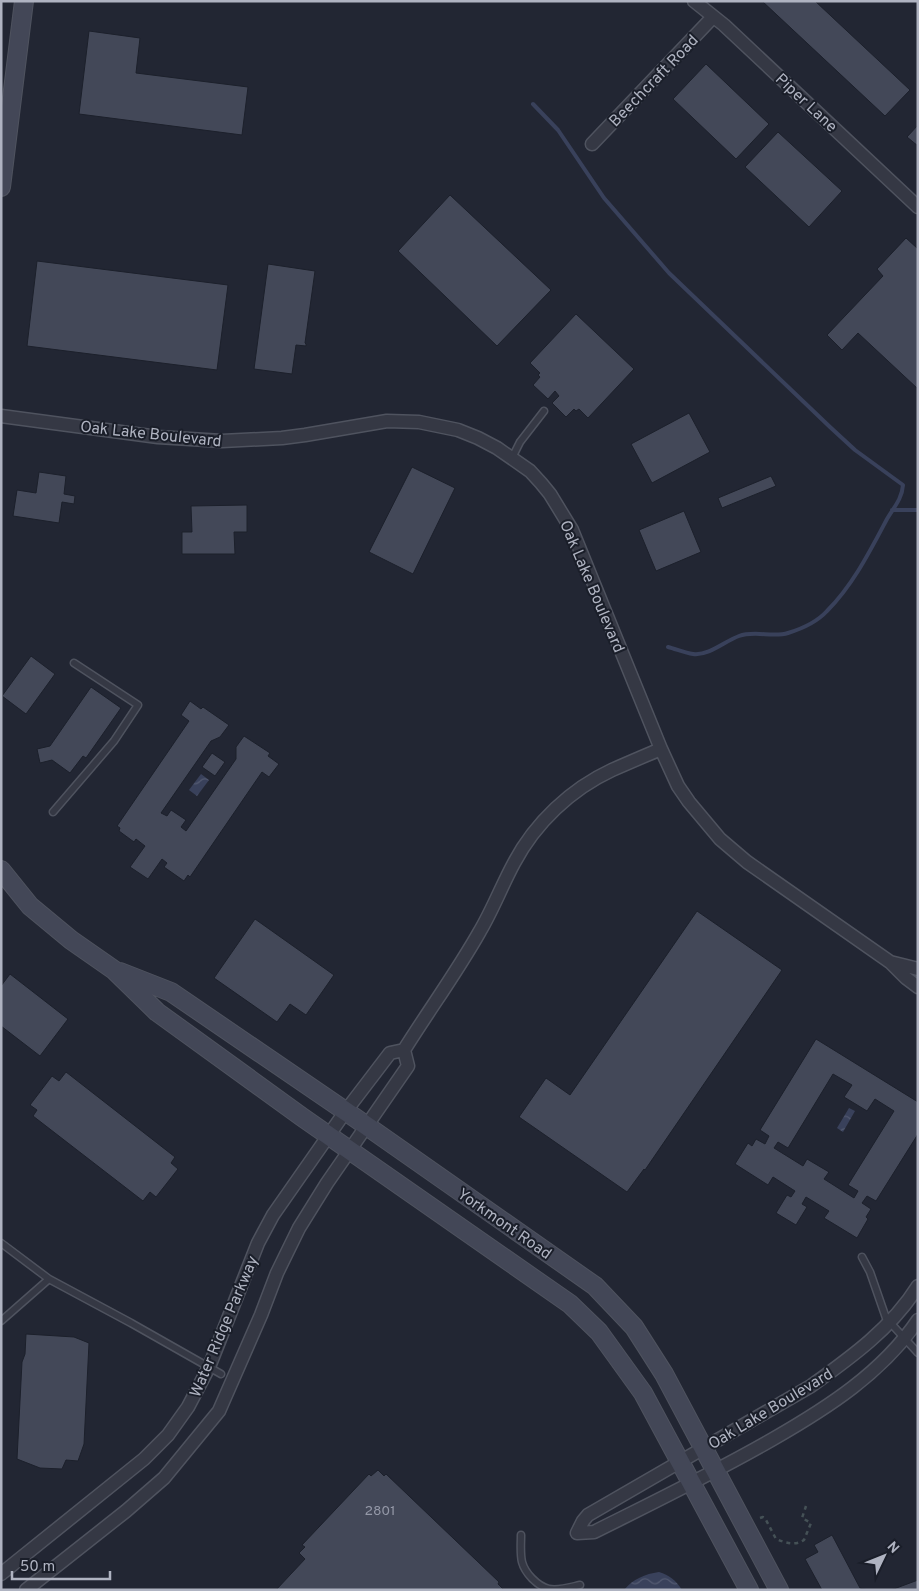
<svg xmlns="http://www.w3.org/2000/svg" width="919" height="1591" viewBox="0 0 919 1591" font-family="Overpass,sans-serif">
<defs>
<pattern id="water-waves" width="16" height="10" patternUnits="userSpaceOnUse" patternTransform="scale(1.25)"><rect width="16" height="10" fill="#39415b"/><path d="M0 5q4-4 8 0t8 0" fill="none" stroke="#535a71"/></pattern>
</defs>
<rect width="100%" height="100%" fill="#222633"/>
<path fill="url(#water-waves)" d="M 201,774 L 209,780 L 197,796 L 189,790 Z
M 849,1108 L 855,1111 L 843,1132 L 837,1128 Z
M 659,1572 C 669,1575 676,1580 682,1590 L 624,1590 C 633,1579 645,1574 659,1572 Z"/>
<g fill="none" stroke-linecap="round" stroke-linejoin="round">
<path stroke="#39415b" stroke-width="4" d="M 533,104 L 558,130 L 604,198 L 669,273 L 830,427 L 855,450 L 903,485 C 902,499 894,507 887,519 C 870,551 853,585 827,611 C 817,622 801,629 788,633 C 773,638 755,630 739,636 C 725,641 709,656 693,654 C 685,653 676,649 668,647
M 892,510 L 918,510"/>
</g>
<path fill="#434858" stroke="#1c202b" fill-rule="evenodd" d="M 762,1 L 815,1 L 910,90 L 885,116 Z
M 89,31 L 140,38 L 136,73 L 248,87 L 242,135 L 79,114 Z
M 706,64 L 769,124 L 736,159 L 673,99 Z
M 918,125 L 918,146 L 907,137 Z
M 778,132 L 842,191 L 809,227 L 745,167 Z
M 450,195 L 551,290 L 497,346 L 398,251 Z
M 906,238 L 918,249 L 918,389 L 858,333 L 842,350 L 827,335 L 883,276 L 877,269 Z
M 37,261 L 228,285 L 217,370 L 27,346 Z
M 268,264 L 315,271 L 305,343 L 306,344 L 306,346 L 296,345 L 292,374 L 254,369 Z
M 576,314 L 634,369 L 588,418 L 579,409 L 576,411 L 574,409 L 566,417 L 552,403 L 559,396 L 555,391 L 548,399 L 533,385 L 540,377 L 538,375 L 540,373 L 530,363 Z
M 689,413 L 710,452 L 652,483 L 631,444 Z
M 412,467 L 455,488 L 413,574 L 369,552 Z
M 39,472 L 66,476 L 64,494 L 75,496 L 74,504 L 62,502 L 59,523 L 13,516 L 17,490 L 36,493 Z
M 771,476 L 776,486 L 722,508 L 718,498 Z
M 247,505 L 247,532 L 234,532 L 235,554 L 182,554 L 182,532 L 192,532 L 191,506 Z
M 684,511 L 701,552 L 656,571 L 639,530 Z
M 31,656 L 55,674 L 26,714 L 2,696 Z
M 91,687 L 121,708 L 86,758 L 83,756 L 70,773 L 52,760 L 40,763 L 37,749 L 50,746 Z
M 190,701 L 201,709 L 203,707 L 229,725 L 220,737 L 211,741 L 161,813 L 167,816 L 171,810 L 186,820 L 181,827 L 186,831 L 236,759 L 236,747 L 244,736 L 270,753 L 268,756 L 279,764 L 269,777 L 262,772 L 190,877 L 188,875 L 184,881 L 164,867 L 167,863 L 162,859 L 148,879 L 130,867 L 145,846 L 136,839 L 134,842 L 119,831 L 120,828 L 117,826 L 189,721 L 181,715 Z
M 212,753 L 225,762 L 215,776 L 202,767 Z
M 697,911 L 782,970 L 645,1170 L 644,1169 L 627,1192 L 519,1117 L 546,1078 L 570,1095 Z
M 255,919 L 334,975 L 306,1015 L 290,1004 L 277,1022 L 214,978 Z
M 10,974 L 68,1019 L 40,1056 L 1,1026 L 1,986 Z
M 816,1039 L 918,1102 L 918,1134 L 876,1201 L 867,1196 L 862,1203 L 871,1209 L 866,1217 L 868,1219 L 857,1238 L 824,1218 L 829,1211 L 806,1197 L 802,1204 L 807,1207 L 796,1225 L 776,1213 L 787,1195 L 791,1197 L 795,1191 L 773,1177 L 768,1185 L 735,1164 L 748,1143 L 752,1146 L 756,1139 L 765,1144 L 769,1136 L 760,1130 ZM 833,1074 L 852,1085 L 844,1097 L 867,1111 L 875,1099 L 894,1111 L 848,1185 L 858,1191 L 854,1198 L 824,1179 L 829,1172 L 807,1159 L 803,1166 L 774,1148 L 778,1142 L 788,1148 Z
M 66,1072 L 175,1157 L 171,1163 L 178,1169 L 156,1197 L 150,1192 L 143,1201 L 33,1116 L 37,1110 L 30,1105 L 52,1076 L 59,1081 Z
M 26,1334 L 74,1337 L 89,1343 L 84,1444 L 78,1461 L 66,1460 L 62,1469 L 40,1468 L 17,1459 L 22,1362 L 25,1354 Z
M 378,1470 L 384,1476 L 386,1474 L 499,1582 L 498,1584 L 504,1590 L 276,1590 L 305,1559 L 299,1553 L 305,1547 L 302,1545 L 369,1474 L 371,1476 Z
M 832,1535 L 860,1588 L 868,1590 L 822,1590 L 805,1559 L 818,1552 L 814,1545 Z
M 918,1580 L 918,1590 L 891,1590 Z"/>
<g fill="none" stroke-linecap="round" stroke-linejoin="round">
<g stroke="#4f535f" stroke-width="9">
<path id="lane" d="M 512,458 L 520,442 L 544,411
M 53,812 L 114,741 L 138,705 L 74,663
M 1,1243 L 49,1279
M 862,1257 L 870,1272 L 886,1318 L 918,1353
M 1,1321 L 49,1279 L 131,1323 L 221,1374
M 521,1535 C 521,1543 520,1554 522,1562 C 525,1573 537,1586 549,1589 C 559,1591 571,1587 580,1585"/>
</g>
<g stroke="#4f535f" stroke-width="15">
<path id="street" d="M 694,1 L 724,25 L 918,207
M 592,144 L 713,17
M 1,416 L 158,437 L 222,441 L 282,438 L 305,435 L 387,421 L 419,422 L 458,430 L 478,438 L 497,448 L 530,471 L 541,483 L 550,494 L 572,530 L 661,749 L 678,786 L 689,802 L 720,839 L 747,862 L 890,962 L 906,978 L 918,987
M 890,962 L 918,969
M 404,1050 C 429,1010 457,972 480,931 C 493,909 502,885 514,863 C 535,823 571,789 612,770 C 628,763 644,756 661,749
M 918,1286 C 892,1328 850,1358 811,1386 L 588,1515 L 583,1521 L 577,1533 L 594,1532 C 654,1502 714,1473 773,1439 C 827,1408 882,1373 918,1320
M 1,1574 L 144,1459 L 168,1435 L 188,1407 L 209,1367 L 258,1243 L 273,1215 L 345,1112 L 390,1053 L 404,1050 L 408,1066 L 327,1183 L 299,1228 L 277,1273 L 261,1315 L 219,1411 L 164,1478 L 126,1511 L 26,1590"/>
</g>
<g stroke="#4f535f" stroke-width="20">
<path id="secondary" d="M 1,187 L 24,1
M 1,870 L 30,906 L 71,940 L 114,970 L 157,1012 L 302,1117 L 570,1304 L 599,1332 L 643,1393 L 749,1590
M 120,972 L 171,992 L 354,1117 L 595,1286 L 634,1327 L 664,1374 L 779,1590"/>
</g>
<path stroke="#455156" stroke-width="2.5" stroke-dasharray="4 4" stroke-linecap="butt" d="M 760,1518 L 763,1517 L 765,1518 L 776,1539 C 786,1543 795,1546 804,1540 L 811,1523 L 802,1518 L 806,1506"/>
<use href="#lane" stroke="#353844" stroke-width="6"/>
<use href="#street" stroke="#353844" stroke-width="12"/>
<use href="#secondary" stroke="#434757" stroke-width="18"/>
</g>
<g text-anchor="middle" stroke-width="4" stroke-linejoin="round" paint-order="stroke">
<g font-size="14" fill="#9498a7">
<text x="380" y="1515">2801</text>
</g>
<g font-size="16" fill="#afb3c1" stroke="#1a1e29">
<text transform="translate(653 80) rotate(-46)" y="6">Beechcraft Road</text>
<text transform="translate(807 102) rotate(43)" y="6">Piper Lane</text>
<text transform="translate(151 433) rotate(6)" y="6">Oak Lake Boulevard</text>
<text transform="translate(593 586) rotate(67)" y="6">Oak Lake Boulevard</text>
<text transform="translate(505 1223) rotate(35)" y="6">Yorkmont Road</text>
<text transform="translate(223 1326) rotate(-67)" y="6">Water Ridge Parkway</text>
<text transform="translate(770 1408) rotate(-31)" y="6">Oak Lake Boulevard</text>
</g>
</g>
<rect width="919" height="1591" fill="none" stroke="#afb3c1" stroke-width="5"/>
<g transform="translate(884 1556) rotate(47)" stroke="#1a1e29" stroke-width="4" paint-order="stroke">
<path d="M0-4L9 19L0 12L-9 19Z" fill="#afb3c1"/>
<text y="-8" font-size="14" font-weight="bold" text-anchor="middle" fill="#afb3c1">N</text>
</g>
<path d="M12 1571v8h98v-8" fill="none" stroke="#afb3c1" stroke-width="2.5"/>
<text x="20" y="1571" font-size="15" fill="#afb3c1" stroke="#1a1e29" stroke-width="4" paint-order="stroke">50 m</text>
</svg>
